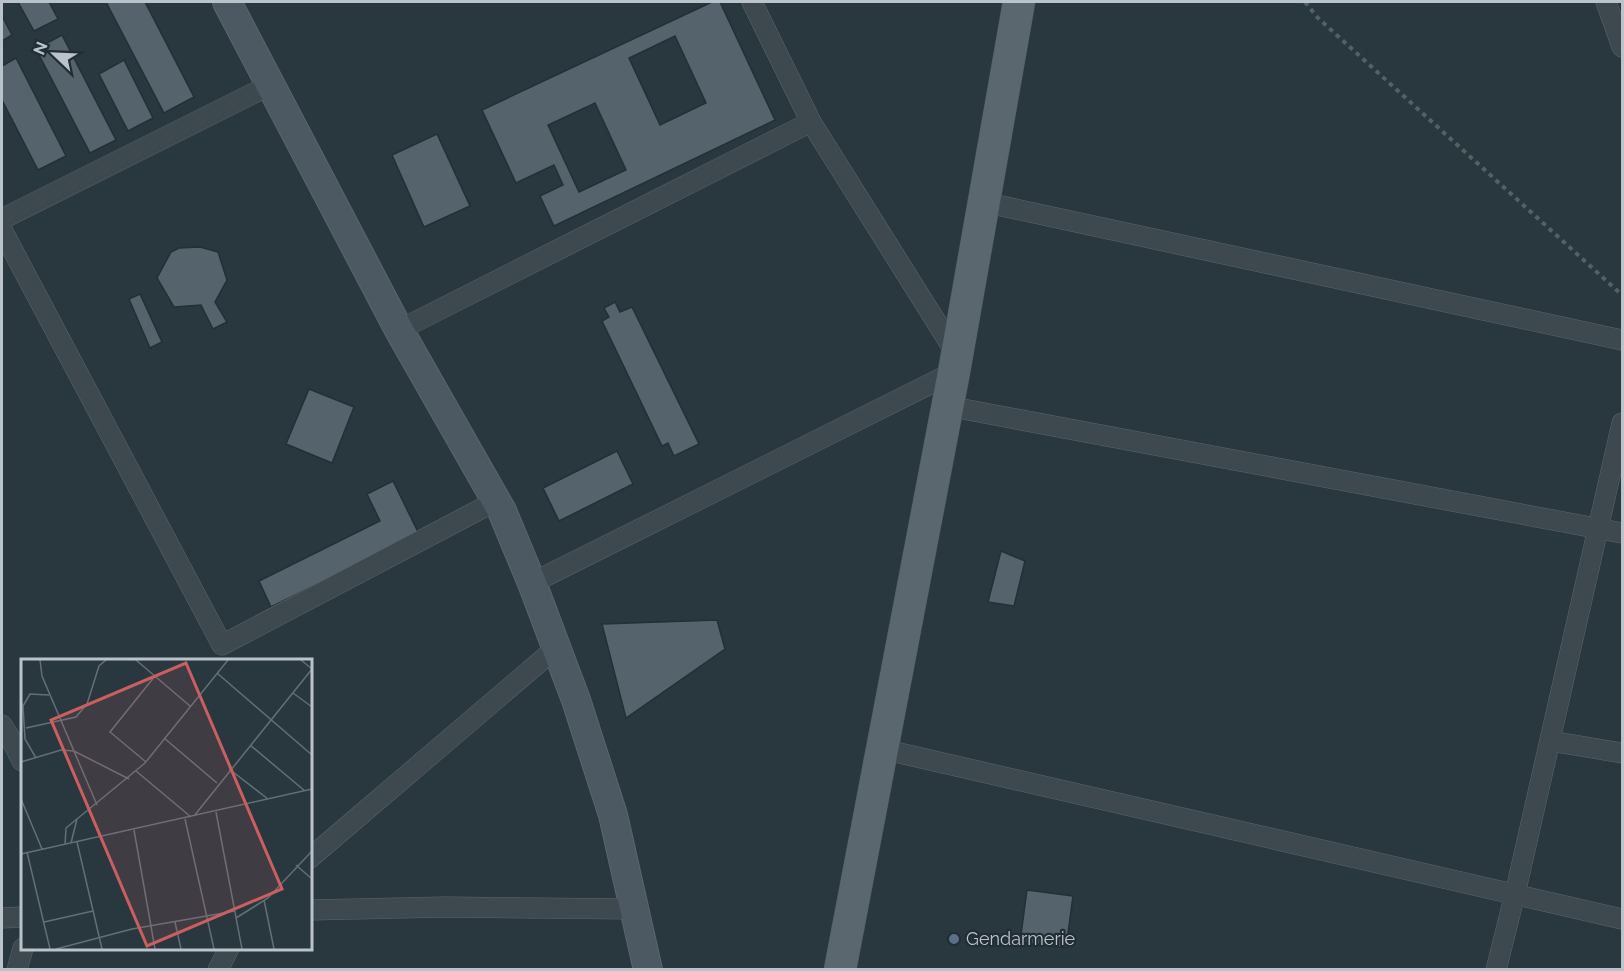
<svg xmlns="http://www.w3.org/2000/svg" width="1624" height="971" viewBox="0 0 1624 971" font-family="Raleway,sans-serif">
<rect width="100%" height="100%" fill="#29373f"/>
<path fill="#55646c" stroke="#242f37" stroke-width="1.5" fill-rule="evenodd" d="M 18,2 L 49,2 L 58,19 L 34,31 Z
M 106,2 L 145,2 L 194,97 L 164,113 Z
M 712,2 L 720,2 L 775,120 L 554,226 L 540,196 L 563,185 L 554,165 L 516,183 L 482,110 ZM 675,36 L 706,103 L 660,125 L 629,58 ZM 595,103 L 626,170 L 579,192 L 548,125 Z
M 2,16 L 12,35 L 2,41 Z
M 62,35 L 116,140 L 90,153 L 36,49 Z
M 16,58 L 66,156 L 38,170 L 2,100 L 2,66 Z
M 124,60 L 153,118 L 128,131 L 99,74 Z
M 437,134 L 470,206 L 424,227 L 392,155 Z
M 200,247 L 218,252 L 227,280 L 215,302 L 227,322 L 213,329 L 201,305 L 174,307 L 157,278 L 171,252 L 179,248 Z
M 140,294 L 162,342 L 150,348 L 129,299 Z
M 615,302 L 620,312 L 632,307 L 699,444 L 674,456 L 668,443 L 662,446 L 602,321 L 609,317 L 604,308 Z
M 309,389 L 354,407 L 332,463 L 286,444 Z
M 617,451 L 633,484 L 559,521 L 543,488 Z
M 393,481 L 419,534 L 271,607 L 259,581 L 380,521 L 367,494 Z
M 1001,551 L 1025,561 L 1014,606 L 988,602 Z
M 717,620 L 725,649 L 626,718 L 602,624 Z
M 1027,890 L 1073,896 L 1066,948 L 1020,942 Z"/>
<g fill="none" stroke-linecap="round" stroke-linejoin="round">
<g stroke="#5b666d" stroke-width="21">
<path id="street" d="M 752,2 L 811,122 L 957,355
M 1606,2 L 1622,47
M 983,202 L 1622,340
M 2,219 L 270,85
M 2,230 L 222,645 L 496,501
M 399,330 L 811,122
M 947,406 L 1622,533
M 532,583 L 954,372
M 2,725 L 12,741 L 22,761
M 1550,741 L 1622,753
M 882,749 L 1622,919
M 310,858 L 556,648
M 310,910 L 445,907 L 635,909
M 2,918 L 22,917
M 17,970 L 23,948
M 218,970 L 229,948
M 1496,970 L 1515,894 L 1622,423"/>
</g>
<g stroke="#5b666d" stroke-width="30">
<path id="secondary" d="M 227,2 L 399,330 L 502,511 L 532,583 L 576,700 L 613,815 L 648,970"/>
</g>
<g stroke="#4a545c" stroke-width="33">
<path id="primary" d="M 840,970 L 954,372 L 1019,2"/>
</g>
<path stroke="#506362" stroke-width="4" stroke-dasharray="4.5 4.5" stroke-linecap="butt" d="M 1305,2 L 1318,18 L 1622,295"/>
<use href="#street" stroke="#3d484f" stroke-width="20"/>
<use href="#secondary" stroke="#4c5862" stroke-width="28"/>
<use href="#primary" stroke="#5b676f" stroke-width="32"/>
</g>
<circle fill="#5c6f8a" stroke="#222d35" stroke-width="2" cx="954" cy="939" r="6"/>
<g text-anchor="middle" stroke-width="4.5" stroke-linejoin="round" paint-order="stroke">
<g font-size="18" fill="#bac3ca" stroke="#222d35" text-anchor="start">
<text x="966" y="945">Gendarmerie</text>
</g>
</g>
<g transform="translate(21 659)">
<rect width="291" height="291" fill="#29373f"/>
<path fill="none" stroke="#636f77" stroke-width="1.5" d="M 19,1 L 21,17 L 76,146M 115,1 L 169,47M 196,14 L 291,96M 272,34 L 291,48M 5,69 L 55,58 L 66,45 L 78,7 L 85,1M 143,79 L 196,124M 229,86 L 284,132M 15,99 L 4,80 L 2,47 L 9,35 L 28,36M 0,103 L 40,91 L 53,92 L 108,120M 125,103 L 89,73 L 134,17M 208,110 L 247,140M 115,112 L 170,158M 0,140 L 21,190M 195,153 L 221,290M 173,157 L 291,10 L 280,1M 164,160 L 193,290M 113,171 L 134,290M 56,183 L 81,290M 50,184 L 56,160M 44,186 L 45,169 L 124,104 L 207,1M 6,193 L 29,290M 0,195 L 291,130M 275,206 L 291,220M 243,241 L 253,290M 215,259 L 247,239 L 291,192M 23,263 L 72,252M 154,263 L 160,290M 35,290 L 111,270 L 214,252"/>
<path fill="#cc5e61" fill-opacity="0.15" stroke="#cc5e61" stroke-width="3" d="M 165,4 L 261,230 L 126,287 L 30,61 Z"/>
<rect width="291" height="291" fill="none" stroke="#bac3ca" stroke-width="3"/>
</g>
<rect width="1624" height="971" fill="none" stroke="#bac3ca" stroke-width="6"/>
<g transform="translate(54 54) rotate(293)" stroke="#222d35" stroke-width="4.5" paint-order="stroke">
<path d="M0-4.5L10 22L0 15L-10 22Z" fill="#bac3ca"/>
<text y="-9" font-size="16" font-weight="bold" text-anchor="middle" fill="#bac3ca">N</text>
</g>
</svg>
